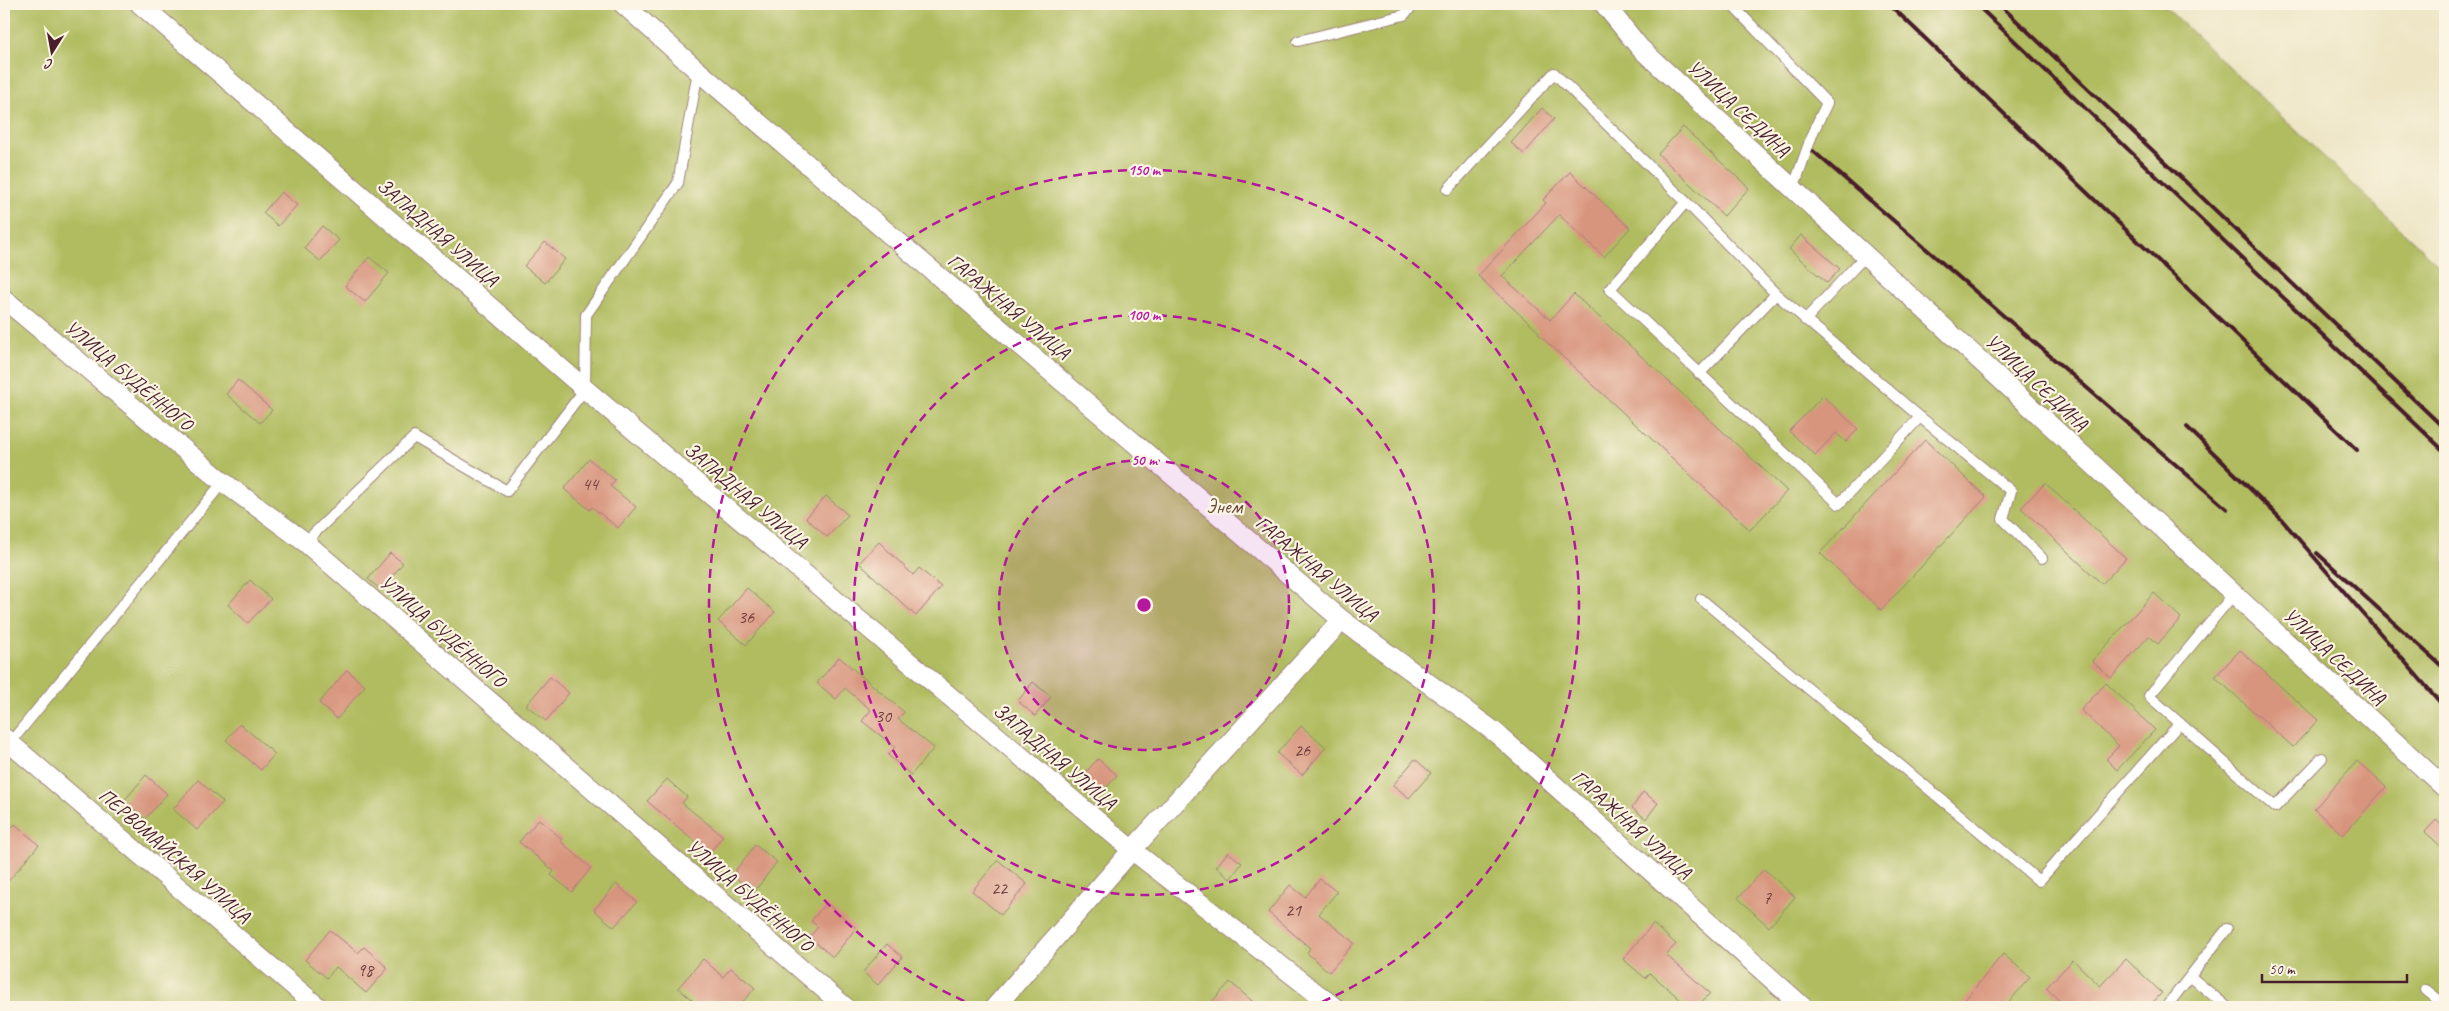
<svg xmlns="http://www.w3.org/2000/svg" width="2449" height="1011" viewBox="0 0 2449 1011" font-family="Caveat,sans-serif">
<rect width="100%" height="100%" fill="#fcf5e5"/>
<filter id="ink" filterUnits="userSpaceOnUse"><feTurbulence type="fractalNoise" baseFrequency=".02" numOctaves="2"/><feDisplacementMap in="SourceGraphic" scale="10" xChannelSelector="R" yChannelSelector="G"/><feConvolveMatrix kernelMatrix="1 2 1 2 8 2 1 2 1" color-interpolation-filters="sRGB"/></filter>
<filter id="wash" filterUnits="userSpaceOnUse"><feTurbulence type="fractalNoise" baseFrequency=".0096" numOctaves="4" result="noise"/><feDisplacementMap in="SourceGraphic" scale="20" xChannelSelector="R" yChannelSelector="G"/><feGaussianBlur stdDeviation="1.12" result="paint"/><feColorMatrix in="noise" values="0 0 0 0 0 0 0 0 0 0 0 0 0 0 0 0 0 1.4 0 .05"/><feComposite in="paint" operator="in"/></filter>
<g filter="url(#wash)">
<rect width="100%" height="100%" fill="#ede5c4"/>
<path fill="#b0bc5e" stroke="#7d6e44" d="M 4,4 L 2162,4 L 2445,271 L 2445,1007 L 4,1007 Z"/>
<g id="blocks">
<path fill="#d8957e" d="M 1542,108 L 1554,119 L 1524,154 L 1511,143 Z
M 1683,127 L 1749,188 L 1724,216 L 1658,154 Z
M 1570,172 L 1630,228 L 1604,257 L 1559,215 L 1502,276 L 1550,320 L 1574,294 L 1787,491 L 1750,530 L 1538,334 L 1539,332 L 1478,276 L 1546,203 L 1543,200 Z
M 281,192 L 297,205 L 278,226 L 263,213 Z
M 322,226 L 339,240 L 320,261 L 304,248 Z
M 1801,235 L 1840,269 L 1827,283 L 1789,249 Z
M 545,242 L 565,259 L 545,283 L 524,266 Z
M 369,257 L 389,273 L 365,302 L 345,286 Z
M 238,380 L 272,410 L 260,423 L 226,394 Z
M 1823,396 L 1858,429 L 1846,442 L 1836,433 L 1815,455 L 1789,431 Z
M 1925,440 L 1986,497 L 1881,610 L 1820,553 Z
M 589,459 L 615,480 L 610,486 L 636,507 L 618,528 L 592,507 L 590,510 L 564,489 Z
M 2045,483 L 2126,558 L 2102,584 L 2021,508 Z
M 826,496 L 848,515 L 827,537 L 806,518 Z
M 879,542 L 913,575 L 919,568 L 941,587 L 916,616 L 859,563 Z
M 390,553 L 403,563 L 381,590 L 368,579 Z
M 250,580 L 271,599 L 248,623 L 228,605 Z
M 747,588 L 775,612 L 746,645 L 718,621 Z
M 2154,593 L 2181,618 L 2158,644 L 2149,636 L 2111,678 L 2092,661 Z
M 2240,650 L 2318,720 L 2293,747 L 2215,677 Z
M 839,657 L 904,712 L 898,719 L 934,748 L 911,775 L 888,755 L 895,747 L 862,721 L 871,710 L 845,688 L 836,699 L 817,683 Z
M 347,670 L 365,686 L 337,719 L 319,703 Z
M 550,677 L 569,693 L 546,721 L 526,705 Z
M 1033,682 L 1051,697 L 1035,716 L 1018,701 Z
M 2106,683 L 2155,730 L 2117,770 L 2106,759 L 2119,746 L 2081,710 Z
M 240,724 L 275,754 L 261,770 L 226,740 Z
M 1301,726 L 1326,747 L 1302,775 L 1277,753 Z
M 1098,759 L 1117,775 L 1102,793 L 1082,776 Z
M 1415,759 L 1431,773 L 1409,798 L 1393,785 Z
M 2357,761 L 2386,787 L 2343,835 L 2314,809 Z
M 146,775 L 167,794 L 145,819 L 124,801 Z
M 667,779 L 687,797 L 682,803 L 723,836 L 709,853 L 647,801 Z
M 198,780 L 223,802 L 197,830 L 173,809 Z
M 1643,792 L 1658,803 L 1646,819 L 1632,808 Z
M 539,819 L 562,839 L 560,841 L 591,868 L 572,892 L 551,875 L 554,871 L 519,842 Z
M 2436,820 L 2445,828 L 2445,850 L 2425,832 Z
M 15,824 L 39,845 L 4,886 L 4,837 Z
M 755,845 L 777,862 L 754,892 L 732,875 Z
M 1228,852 L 1242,863 L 1230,879 L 1216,867 Z
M 998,860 L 1027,884 L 1001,915 L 972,891 Z
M 1764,869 L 1795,897 L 1769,927 L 1738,898 Z
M 1320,879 L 1337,892 L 1319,914 L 1354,943 L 1329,972 L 1307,953 L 1310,948 L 1268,912 L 1290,885 L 1305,897 Z
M 616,884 L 637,902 L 614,927 L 594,910 Z
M 826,903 L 856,928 L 833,957 L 809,937 L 818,927 L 811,921 Z
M 1653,924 L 1676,944 L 1666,955 L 1710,993 L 1697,1007 L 1689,1007 L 1650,973 L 1645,978 L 1623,959 Z
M 330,930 L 358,953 L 364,947 L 388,968 L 366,993 L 336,967 L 327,978 L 305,960 Z
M 887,944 L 902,957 L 878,985 L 863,972 Z
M 2003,954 L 2030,977 L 2005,1007 L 1959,1007 Z
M 703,959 L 723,977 L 731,968 L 755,988 L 738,1007 L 700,1007 L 678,988 Z
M 2126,959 L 2162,993 L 2148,1007 L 2066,1007 L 2046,988 L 2073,960 L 2100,986 Z
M 1230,982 L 1259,1007 L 1207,1007 Z"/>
</g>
</g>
<g filter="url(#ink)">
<use href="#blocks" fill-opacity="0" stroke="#9c8278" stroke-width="1"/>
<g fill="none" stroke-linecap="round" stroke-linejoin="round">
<g stroke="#9c8278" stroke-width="12">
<path id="service" d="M 1731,4 L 1827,103 L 1813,132 L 1793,189
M 1298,41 L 1404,15 L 1414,4
M 1448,189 L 1554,73 L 1686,202 L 1776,294 L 1920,417 L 2011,491 L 2003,519 L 2042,558
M 1686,202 L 1610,289 L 1839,504 L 1920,417
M 1805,320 L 1866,255
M 1699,374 L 1776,294
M 305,542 L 414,437 L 507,491 L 585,389 L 586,315 L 678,183 L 698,71
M 2234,594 L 2149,696 L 2275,807 L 2322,758
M 1701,599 L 2039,881 L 2180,723
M 10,743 L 223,482
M 2191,977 L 2227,1007
M 2426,990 L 2445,1005
M 2166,1007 L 2227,929"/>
</g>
<g stroke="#9c8278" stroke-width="21">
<path id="minor" d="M 140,4 L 585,389 L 1132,850 L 1334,1007
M 623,4 L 698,71 L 1342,620 L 1496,733 L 1803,1007
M 1604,4 L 1640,48 L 2445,788
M 4,299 L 223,482 L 305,542 L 845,1007
M 4,738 L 318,1007
M 995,1007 L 1132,850 L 1342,620"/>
</g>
<use href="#service" stroke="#fff" stroke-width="10"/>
<use href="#minor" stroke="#fff" stroke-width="19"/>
<path stroke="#4a1f2b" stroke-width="4" d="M 1889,4 L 2357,450
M 1976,4 L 2445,452
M 1999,4 L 2445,429
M 1813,151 L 2227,509
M 2187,427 L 2282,520 L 2445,708
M 2317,553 L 2445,669"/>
</g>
</g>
<circle cx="1144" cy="605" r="145" fill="#b5179e" fill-opacity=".12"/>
<g fill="none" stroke="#b5179e" stroke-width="2.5" stroke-dasharray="9 6">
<circle cx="1144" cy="605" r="145"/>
<circle cx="1144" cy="605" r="290"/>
<path d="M978 1007A435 435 0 1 1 1310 1007"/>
</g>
<g text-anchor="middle" stroke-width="4.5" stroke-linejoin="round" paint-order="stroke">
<g font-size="18" fill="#6e3c40">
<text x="590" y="490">44</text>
<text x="746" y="623">36</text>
<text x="883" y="722">30</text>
<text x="1302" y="756">26</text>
<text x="999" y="894">22</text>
<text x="1767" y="904">7</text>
<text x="1293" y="916">21</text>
<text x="365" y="976">98</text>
</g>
<g font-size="20" fill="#4a1f2b" stroke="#fcf5e5">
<text transform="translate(1739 108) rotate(43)" y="7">УЛИЦА СЕДИНА</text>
<text transform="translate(438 232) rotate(41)" y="7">ЗАПАДНАЯ УЛИЦА</text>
<text transform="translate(1009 306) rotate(40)" y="7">ГАРАЖНАЯ УЛИЦА</text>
<text transform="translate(129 375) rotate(40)" y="7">УЛИЦА БУДЁННОГО</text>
<text transform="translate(2037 382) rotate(43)" y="7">УЛИЦА СЕДИНА</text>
<text transform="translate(746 495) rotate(40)" y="7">ЗАПАДНАЯ УЛИЦА</text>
<text transform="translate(1317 568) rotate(40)" y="7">ГАРАЖНАЯ УЛИЦА</text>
<text transform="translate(443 631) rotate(41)" y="7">УЛИЦА БУДЁННОГО</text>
<text transform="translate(2335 656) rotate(43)" y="7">УЛИЦА СЕДИНА</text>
<text transform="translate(1055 756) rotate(40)" y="7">ЗАПАДНАЯ УЛИЦА</text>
<text transform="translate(1632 824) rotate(42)" y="7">ГАРАЖНАЯ УЛИЦА</text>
<text transform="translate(175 855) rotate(41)" y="7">ПЕРВОМАЙСКАЯ УЛИЦА</text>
<text transform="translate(750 895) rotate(41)" y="7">УЛИЦА БУДЁННОГО</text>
</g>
<g font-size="20" fill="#694e3a" stroke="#fcf5e5">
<text x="1224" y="513">Энем</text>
</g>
</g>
<circle cx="1144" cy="605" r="8" fill="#b5179e" stroke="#fcf5e5" stroke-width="2.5"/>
<g font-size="15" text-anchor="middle" font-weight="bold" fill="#b5179e" stroke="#fcf5e5" stroke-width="4.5" stroke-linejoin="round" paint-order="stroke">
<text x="1144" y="175">150 m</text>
<text x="1144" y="320">100 m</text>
<text x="1144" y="465">50 m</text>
</g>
<rect width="2449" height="1011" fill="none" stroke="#fcf5e5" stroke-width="20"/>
<g transform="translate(52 52) rotate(191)" stroke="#fcf5e5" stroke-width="4" paint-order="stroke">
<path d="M0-4L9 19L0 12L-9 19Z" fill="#4a1f2b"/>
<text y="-8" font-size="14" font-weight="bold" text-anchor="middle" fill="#4a1f2b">С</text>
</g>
<path d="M2262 974v8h145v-8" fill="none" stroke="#4a1f2b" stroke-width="2.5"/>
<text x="2269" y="974" font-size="15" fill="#4a1f2b" stroke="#fcf5e5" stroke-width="4" paint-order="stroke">50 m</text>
</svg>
